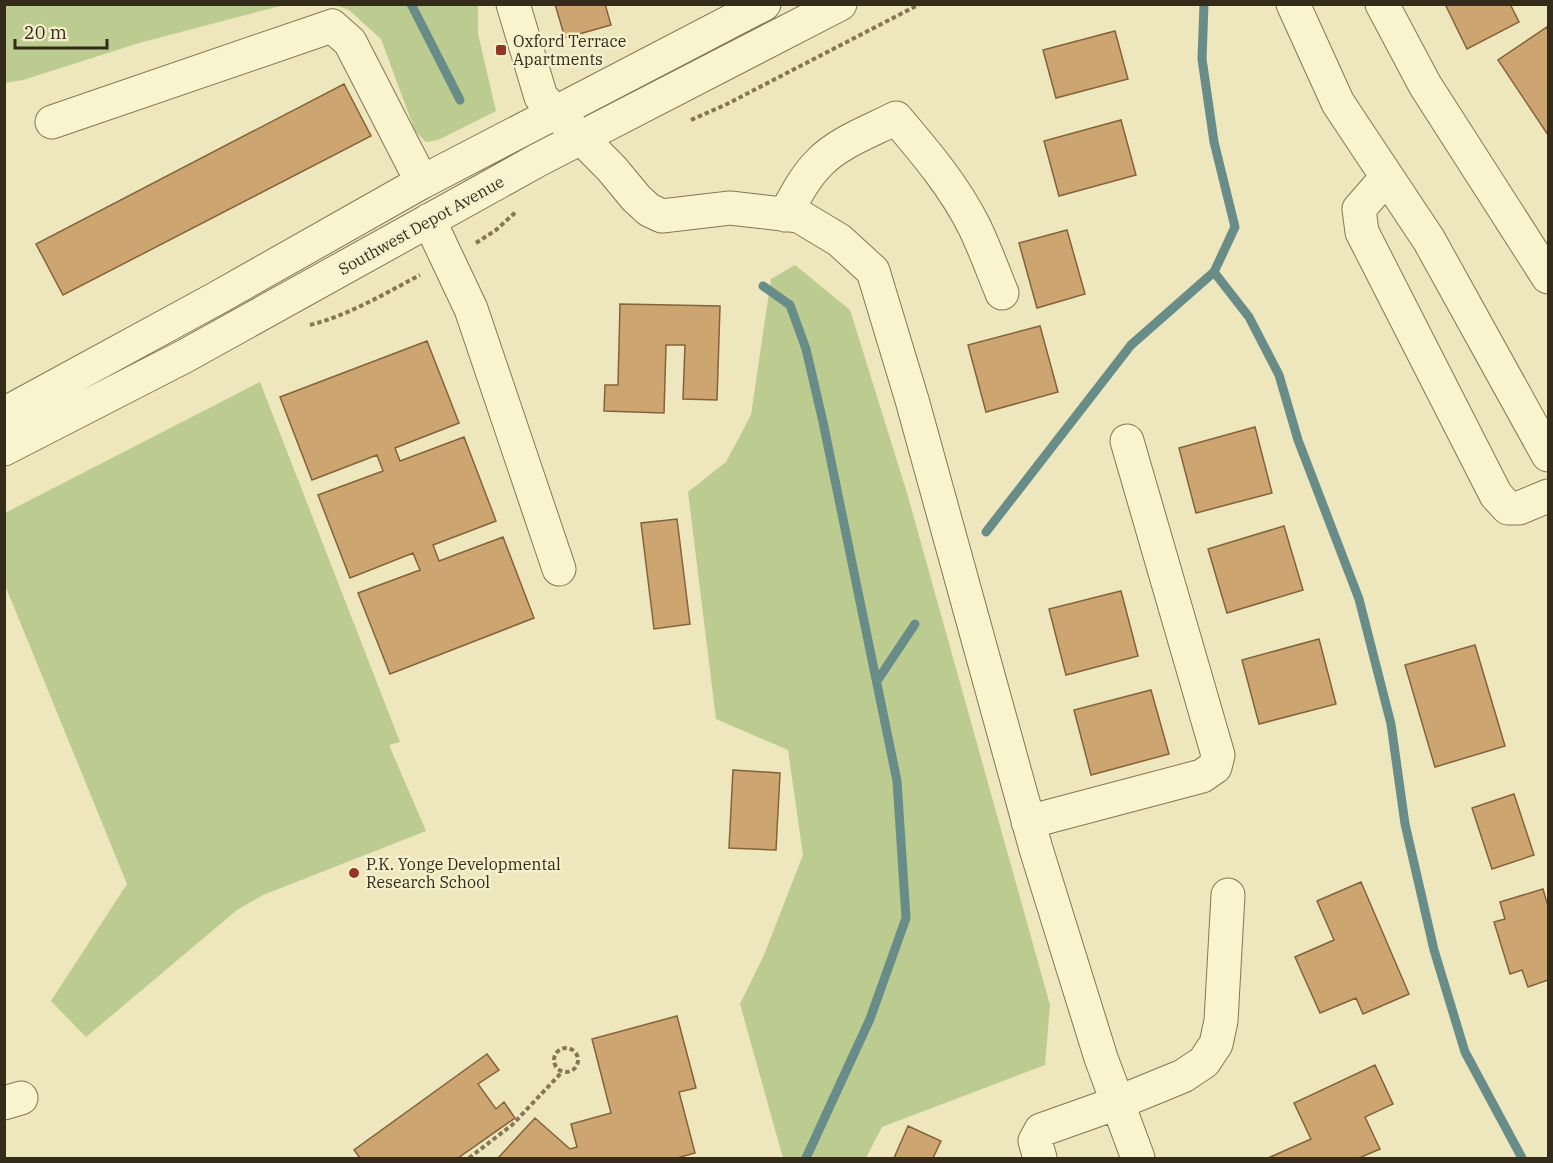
<svg xmlns="http://www.w3.org/2000/svg" width="1553" height="1163" viewBox="0 0 1553 1163" font-family="'IBM Plex Serif',serif">
<rect width="100%" height="100%" fill="#eee6bc"/>
<path fill="#bccb90" d="M 5,4 L 284,4 L 284,5 L 139,43 L 23,80 L 5,83 Z
M 335,5 L 478,5 L 478,34 L 496,111 L 438,140 L 426,142 L 415,131 L 381,39 L 349,10 Z
M 795,265 L 850,310 L 907,493 L 1050,1005 L 1045,1065 L 882,1127 L 866,1158 L 783,1158 L 740,1004 L 764,955 L 803,855 L 788,750 L 716,719 L 688,492 L 726,462 L 751,415 L 771,279 Z
M 260,382 L 400,742 L 389,745 L 426,831 L 263,895 L 237,910 L 86,1037 L 51,1001 L 127,884 L 5,585 L 5,513 Z"/>
<g fill="none" stroke-linecap="round" stroke-linejoin="round">
<path stroke="#688c88" stroke-width="9" d="M 411,4 L 460,100
M 1214,272 L 1249,317 L 1279,375 L 1298,440 L 1359,599 L 1391,724 L 1405,824 L 1434,950 L 1465,1052 L 1522,1158
M 763,286 L 790,305 L 806,349 L 823,422 L 897,781 L 906,918 L 870,1019 L 806,1158
M 986,532 L 1131,345 L 1214,272 L 1235,227 L 1214,142 L 1202,59 L 1204,4
M 877,681 L 915,624"/>
</g>
<path fill="#cda571" stroke="#84633b" stroke-width="1.5" d="M 555,4 L 605,4 L 611,25 L 565,38 Z
M 1445,4 L 1510,4 L 1519,22 L 1467,49 Z
M 1547,27 L 1548,30 L 1548,135 L 1498,60 Z
M 1115,31 L 1128,79 L 1056,98 L 1043,50 Z
M 344,84 L 371,136 L 63,295 L 36,244 Z
M 1121,120 L 1136,175 L 1059,196 L 1044,141 Z
M 1067,230 L 1085,294 L 1037,308 L 1019,243 Z
M 620,304 L 720,306 L 717,400 L 683,399 L 685,345 L 666,345 L 664,413 L 604,411 L 605,385 L 618,385 Z
M 1040,326 L 1058,392 L 986,412 L 968,345 Z
M 427,341 L 459,423 L 395,448 L 400,461 L 464,437 L 496,521 L 433,545 L 439,561 L 503,537 L 534,618 L 390,674 L 358,593 L 420,570 L 413,553 L 350,578 L 318,495 L 383,471 L 377,455 L 312,480 L 280,397 Z
M 1255,427 L 1272,493 L 1196,513 L 1179,448 Z
M 677,519 L 690,624 L 654,629 L 641,523 Z
M 1284,526 L 1303,590 L 1227,613 L 1208,549 Z
M 1121,591 L 1138,656 L 1066,675 L 1049,609 Z
M 1319,639 L 1336,704 L 1259,724 L 1242,660 Z
M 1475,645 L 1505,746 L 1435,767 L 1405,665 Z
M 1151,690 L 1169,754 L 1091,775 L 1074,710 Z
M 733,770 L 780,773 L 776,850 L 729,848 Z
M 1514,794 L 1534,855 L 1492,869 L 1472,808 Z
M 1361,882 L 1409,994 L 1363,1014 L 1356,998 L 1320,1013 L 1295,957 L 1334,940 L 1317,901 Z
M 1543,889 L 1548,906 L 1548,980 L 1528,987 L 1522,970 L 1510,974 L 1494,922 L 1505,919 L 1500,902 Z
M 677,1016 L 696,1088 L 679,1092 L 695,1153 L 677,1158 L 498,1158 L 535,1118 L 570,1149 L 577,1147 L 571,1124 L 611,1113 L 592,1039 Z
M 487,1054 L 499,1070 L 478,1084 L 496,1109 L 504,1102 L 515,1118 L 458,1158 L 360,1158 L 354,1150 Z
M 1375,1065 L 1393,1104 L 1365,1117 L 1380,1149 L 1359,1158 L 1268,1158 L 1311,1139 L 1294,1103 Z
M 908,1126 L 941,1141 L 933,1158 L 894,1158 Z"/>
<g fill="none" stroke-linecap="round" stroke-linejoin="round">
<g stroke="#857655" stroke-width="35">
<path id="minor" d="M 513,4 L 541,97 L 612,169 L 636,198 L 649,210 L 662,216 L 730,208 L 799,216 L 839,240 L 873,271 L 912,400 L 1036,849 L 1101,1058 L 1138,1158
M 1293,4 L 1338,103 L 1429,240 L 1548,455
M 1382,4 L 1425,85 L 1548,277
M 52,122 L 332,26 L 350,42 L 422,182
M 1387,177 L 1359,209 L 1362,232 L 1496,495 L 1508,508 L 1519,508 L 1548,496
M 785,215 C 795,197 804,178 819,163 C 839,142 871,131 896,118 C 925,152 955,187 975,228 C 985,249 993,271 1002,293
M 429,220 L 471,309 L 559,569
M 4,414 L 217,298 L 422,182 L 764,4
M 4,449 L 185,356 L 538,160 L 840,4
M 1028,822 L 1202,776 L 1215,767 L 1218,755 L 1127,441
M 4,1103 L 21,1098
M 1040,1158 L 1035,1141 L 1041,1130 L 1117,1103 L 1183,1076 L 1204,1062 L 1216,1044 L 1221,1021 L 1228,895"/>
</g>
<path stroke="#857655" stroke-width="4" stroke-dasharray="4.5 3" stroke-linecap="butt" d="M 691,120 L 727,104 L 920,4
M 476,243 L 496,230 L 517,211
M 310,325 C 349,315 384,294 420,275
M554 1060a12 12 0 1 1 24 0a12 12 0 1 1-24 0Z
M 469,1158 L 512,1125 L 562,1072"/>
<use href="#minor" stroke="#f9f3ce" stroke-width="33"/>
</g>
<g fill="#943525" stroke="#f5efcb" stroke-width="2">
<rect x="495" y="44" width="12" height="12" rx="3"/>
<circle cx="354" cy="873" r="6"/>
</g>
<g text-anchor="middle" stroke-width="5" stroke-linejoin="round" paint-order="stroke">
<g font-size="16" fill="#342b1b" stroke="#f5efcb" text-anchor="start">
<text x="513" y="47">Oxford Terrace<tspan x="513" dy="18">Apartments</tspan></text>
<text x="366" y="870">P.K. Yonge Developmental<tspan x="366" dy="18">Research School</tspan></text>
</g>
<g font-size="16" fill="#342b1b" stroke="#f5efcb">
<text transform="translate(421 225) rotate(-29)" y="6">Southwest Depot Avenue</text>
</g>
</g>
<rect width="1553" height="1163" fill="none" stroke="#342b1b" stroke-width="12"/>
<path d="M15 39v9h92v-9" fill="none" stroke="#342b1b" stroke-width="3"/>
<text x="24" y="39" font-size="18" fill="#342b1b" stroke="#f5efcb" stroke-width="4.5" paint-order="stroke">20 m</text>
</svg>
